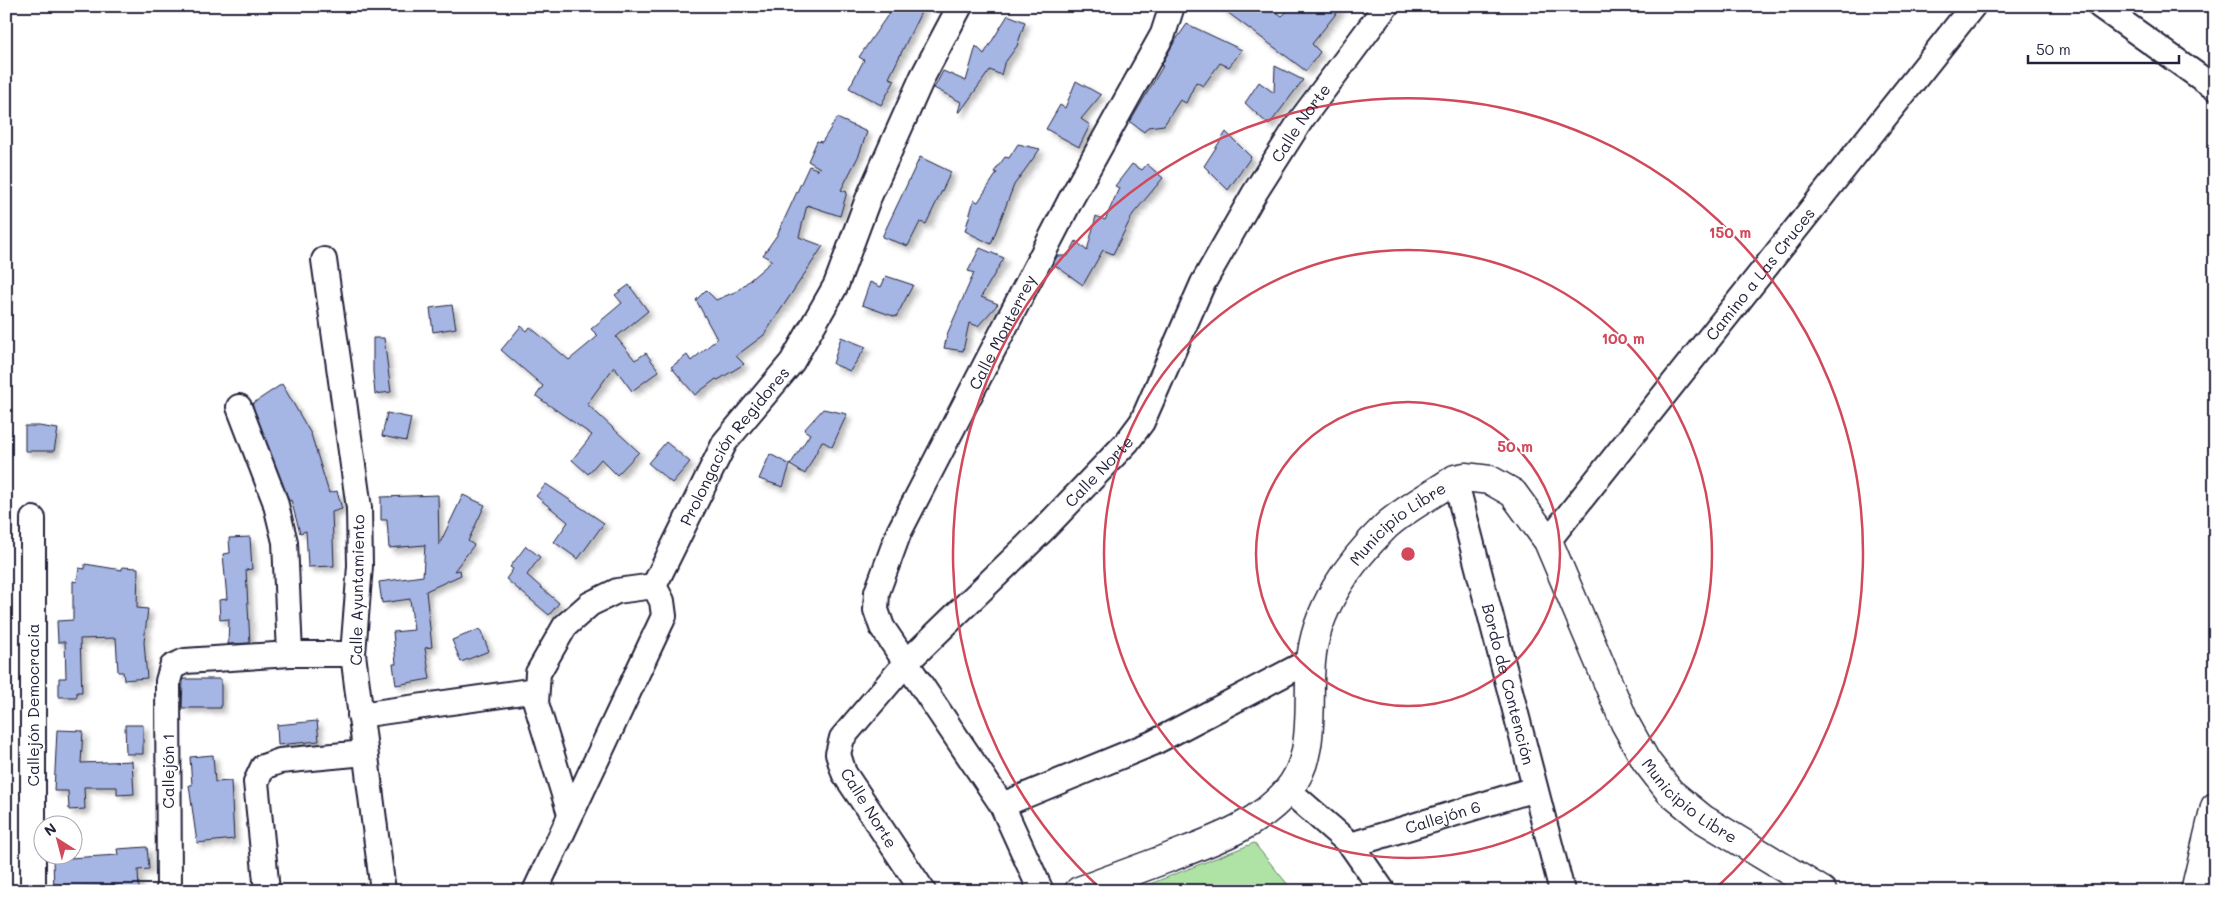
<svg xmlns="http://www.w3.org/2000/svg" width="2221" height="897" viewBox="0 0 2221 897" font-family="Mali,sans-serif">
<defs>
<filter id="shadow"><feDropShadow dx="4.5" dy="4.5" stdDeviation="2.5" flood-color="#0004"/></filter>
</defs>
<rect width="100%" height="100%" fill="#fff"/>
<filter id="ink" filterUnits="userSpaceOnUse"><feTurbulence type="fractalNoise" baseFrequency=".02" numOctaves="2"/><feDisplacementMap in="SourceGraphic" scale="10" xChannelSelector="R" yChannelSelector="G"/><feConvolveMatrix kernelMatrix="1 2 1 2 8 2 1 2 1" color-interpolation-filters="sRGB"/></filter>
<g filter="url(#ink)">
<path fill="#afe3a5" stroke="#688270" d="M 1254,843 L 1293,891 L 1132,891 Z"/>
<path fill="#a5b5e4" stroke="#22223b" filter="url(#shadow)" d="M 894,6 L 924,6 L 889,78 L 895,80 L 881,105 L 849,88 L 864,60 L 859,57 Z
M 1219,6 L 1268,6 L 1282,16 L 1293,6 L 1342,6 L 1312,44 L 1320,52 L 1306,71 Z
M 1008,15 L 1025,22 L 1017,46 L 1004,64 L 1001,75 L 990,70 L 960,112 L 958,112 L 961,102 L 934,88 L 943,71 L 966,81 L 976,46 L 984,54 Z
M 1187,24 L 1242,50 L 1229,67 L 1220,63 L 1203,86 L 1196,82 L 1186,103 L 1180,100 L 1164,125 L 1148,127 L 1144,132 L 1130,122 L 1163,66 L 1161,66 L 1173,44 Z
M 1275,66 L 1303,80 L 1269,125 L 1245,103 L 1259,82 L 1274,93 Z
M 1076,81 L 1101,95 L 1081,119 L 1090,125 L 1079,147 L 1046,129 L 1060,105 L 1065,108 Z
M 837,118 L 867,132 L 859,155 L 841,190 L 847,192 L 840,216 L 807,205 L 799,237 L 823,246 L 764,335 L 736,356 L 744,364 L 718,380 L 716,379 L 695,395 L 671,367 L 687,355 L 691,361 L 717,339 L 696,300 L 706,290 L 716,300 L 737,291 L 772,261 L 763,255 L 777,235 L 809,166 L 817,169 L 816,171 L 820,168 L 808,161 L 817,141 L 822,142 Z
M 1226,132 L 1251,157 L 1228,190 L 1204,166 Z
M 1018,144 L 1040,149 L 1014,185 L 991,244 L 965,231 L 974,200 L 978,202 L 997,173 L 994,172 L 1005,157 L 1009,158 Z
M 920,157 L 951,172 L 926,224 L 920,222 L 908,246 L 882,237 Z
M 1132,164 L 1142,170 L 1147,164 L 1163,178 L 1133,214 L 1113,254 L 1103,250 L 1083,285 L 1053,264 L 1057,256 L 1068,256 L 1076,241 L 1087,251 L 1096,216 L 1105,220 L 1119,188 L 1115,186 Z
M 980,248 L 1004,258 L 981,297 L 998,304 L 978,326 L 969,323 L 963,351 L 944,348 L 948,332 L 974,273 L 968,271 Z
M 886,276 L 913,285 L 896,317 L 862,305 L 870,282 L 881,287 Z
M 629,285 L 648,311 L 616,337 L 635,360 L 646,353 L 659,371 L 632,391 L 614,367 L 587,404 L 639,452 L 617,475 L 601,459 L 588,474 L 572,460 L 592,435 L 536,396 L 543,386 L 501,350 L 521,326 L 527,331 L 530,327 L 569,360 L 598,336 L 591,329 L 622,303 L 615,295 Z
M 452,305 L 456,328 L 433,332 L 430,308 Z
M 841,337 L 866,347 L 850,371 L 833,364 Z
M 373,338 L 384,338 L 391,392 L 375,394 L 373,372 Z
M 282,384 L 311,434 L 329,493 L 337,491 L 342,509 L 332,512 L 334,566 L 308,567 L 306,531 L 300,533 L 291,500 L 289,501 L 252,404 Z
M 823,409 L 847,414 L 832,447 L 822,441 L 805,474 L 790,465 L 810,434 L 804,430 Z
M 387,413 L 411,418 L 406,441 L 382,436 Z
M 25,426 L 39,426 L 58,429 L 54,451 L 25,451 Z
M 666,442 L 690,462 L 672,483 L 648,463 Z
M 770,454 L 790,465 L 783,487 L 759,479 Z
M 546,484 L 604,523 L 578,559 L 554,542 L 568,522 L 536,496 Z
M 438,495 L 439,545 L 463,495 L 485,505 L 468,541 L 474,545 L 454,571 L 460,570 L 461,575 L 426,591 L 432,647 L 425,648 L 430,679 L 396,685 L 393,664 L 396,664 L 393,632 L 414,630 L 410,599 L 382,603 L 379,582 L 423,576 L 425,545 L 389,548 L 387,520 L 381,520 L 381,497 Z
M 250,537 L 252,569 L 246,570 L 250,643 L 228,644 L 229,619 L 220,620 L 219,600 L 227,599 L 223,554 L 230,553 L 229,538 Z
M 526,546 L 540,557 L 527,575 L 559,603 L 549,615 L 506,579 L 513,569 L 510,567 Z
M 85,564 L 122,570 L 122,567 L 138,568 L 137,608 L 148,609 L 144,642 L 147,678 L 124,680 L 123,672 L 118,672 L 116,638 L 80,639 L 82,692 L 77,692 L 77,697 L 59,697 L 59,678 L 66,678 L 65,642 L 58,642 L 57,621 L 73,620 L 73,581 L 77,582 L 79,568 L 85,569 Z
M 480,629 L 489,651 L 461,662 L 452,640 Z
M 183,679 L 221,679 L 221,708 L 182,708 Z
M 317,721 L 319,741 L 278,745 L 277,725 Z
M 125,725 L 143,725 L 143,754 L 126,754 Z
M 57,730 L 83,731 L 81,763 L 132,761 L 134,794 L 117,795 L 117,787 L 84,787 L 85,809 L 69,810 L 68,791 L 54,791 Z
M 213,755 L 215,782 L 231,781 L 234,839 L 197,843 L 189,785 L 192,785 L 190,757 Z
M 147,847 L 149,869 L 138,870 L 139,891 L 117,891 L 117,885 L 84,887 L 84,891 L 54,891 L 53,859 L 118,855 L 117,849 Z"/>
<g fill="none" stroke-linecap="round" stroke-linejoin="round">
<g stroke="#22223b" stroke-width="28">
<g id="minor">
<path d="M 2100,6 L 2215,88"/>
<path d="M 324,260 L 359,508 L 360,566 L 353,654 L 383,891"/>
<path d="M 239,407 L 275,501 L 285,542 L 290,654"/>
<path id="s1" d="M 1455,479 L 1562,891"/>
<path d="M 33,519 L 33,891"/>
<path id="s2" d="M 1548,541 L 1973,6"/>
<path d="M 360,715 L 536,690"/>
<path d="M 1288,790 L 1351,845 L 1383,891"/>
<path d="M 1002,805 L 1153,743 L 1311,660"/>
<path d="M 570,814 L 536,703 L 538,673 L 565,626 L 590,604 L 617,591 L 654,586"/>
<path id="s3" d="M 1351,845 L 1535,789"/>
<path d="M 169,891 L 168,681 L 172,667 L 185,661 L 290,654 L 353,654"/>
<path d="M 267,891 L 256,782 L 263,767 L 280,761 L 365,753"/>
<path id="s4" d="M 535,891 L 664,616 L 662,601 L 654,586 L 725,442 L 792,362 L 836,285 L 868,199 L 923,76 L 960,6"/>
<path id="s5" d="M 923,891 L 844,773 L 838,754 L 842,738 L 906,663 L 1044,529 L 1127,442 L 1142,422 L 1203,283 L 1254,194 L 1301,120 L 1386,6"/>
<path id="s6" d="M 1041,891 L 1002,805 L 882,627 L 876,610 L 877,592 L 899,532 L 1071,199 L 1163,34 L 1172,6"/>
</g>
</g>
<g stroke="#22223b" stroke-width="31">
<g id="tertiary">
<path id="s7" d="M 1079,891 C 1109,880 1138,869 1168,858 C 1211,841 1257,827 1288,790 C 1317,756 1307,703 1311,662 C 1315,610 1349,562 1386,526 C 1403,510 1435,493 1455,479 L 1465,477 L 1490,480 L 1513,493 L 1548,541 L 1625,723 L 1646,761 L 1670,792 L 1703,819 L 1822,891"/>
<path d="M 2195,891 L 2215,807"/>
</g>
</g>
<use href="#minor" stroke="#fff" stroke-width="24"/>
<use href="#tertiary" stroke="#fff" stroke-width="28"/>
</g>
</g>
<g fill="none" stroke="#d1495b" stroke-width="2.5">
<circle cx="1408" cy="554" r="152"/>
<circle cx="1408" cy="554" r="304"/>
<path d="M1101 889A455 455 0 1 1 1715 889"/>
</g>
<g text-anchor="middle" stroke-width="4" stroke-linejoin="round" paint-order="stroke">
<g font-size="16" fill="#22223b" stroke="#fff">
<text dy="6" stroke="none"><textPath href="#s5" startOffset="954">Calle Norte</textPath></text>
<text dy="6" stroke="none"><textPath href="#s2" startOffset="341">Camino a Las Cruces</textPath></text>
<text dy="6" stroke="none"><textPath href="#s6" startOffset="634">Calle Monterrey</textPath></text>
<text dy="6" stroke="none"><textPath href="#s4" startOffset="498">Prolongación Regidores</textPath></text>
<text dy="6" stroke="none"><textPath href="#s5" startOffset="549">Calle Norte</textPath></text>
<text dy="6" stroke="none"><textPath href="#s7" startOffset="536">Municipio Libre</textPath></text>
<text transform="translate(357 590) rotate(-89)" y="6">Calle Ayuntamiento</text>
<text dy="6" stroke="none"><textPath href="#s1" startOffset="212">Bordo de Contención</textPath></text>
<text transform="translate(33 705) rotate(-90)" y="6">Callejón Democracia</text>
<text transform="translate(168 771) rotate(-90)" y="6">Callejón 1</text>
<text dy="6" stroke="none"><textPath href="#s7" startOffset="1031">Municipio Libre</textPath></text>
<text transform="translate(869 808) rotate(58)" y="6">Calle Norte</text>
<text dy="6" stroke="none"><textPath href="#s3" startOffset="96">Callejón 6</textPath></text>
</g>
</g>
<circle cx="1408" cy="554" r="8" fill="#d1495b" stroke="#fff" stroke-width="2.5"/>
<g font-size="15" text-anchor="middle" font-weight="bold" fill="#d1495b" stroke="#fff" stroke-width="4" stroke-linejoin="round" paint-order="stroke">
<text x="1730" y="238">150 m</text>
<text x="1623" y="344">100 m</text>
<text x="1515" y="452">50 m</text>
</g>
<rect width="2221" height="897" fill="none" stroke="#fff" stroke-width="25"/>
<rect x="12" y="12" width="2196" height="872" fill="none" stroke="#22223b" stroke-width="2" filter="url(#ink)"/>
<g transform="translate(58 840) rotate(324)"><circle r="24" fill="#ffffff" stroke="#a7a7b1"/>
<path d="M0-4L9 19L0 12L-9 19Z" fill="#d1495b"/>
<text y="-8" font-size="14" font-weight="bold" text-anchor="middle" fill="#22223b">N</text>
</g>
<path d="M2028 55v8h151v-8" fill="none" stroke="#22223b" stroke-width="2.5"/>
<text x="2036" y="55" font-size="15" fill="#22223b" stroke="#ffffff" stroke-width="4" paint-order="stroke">50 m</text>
</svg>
